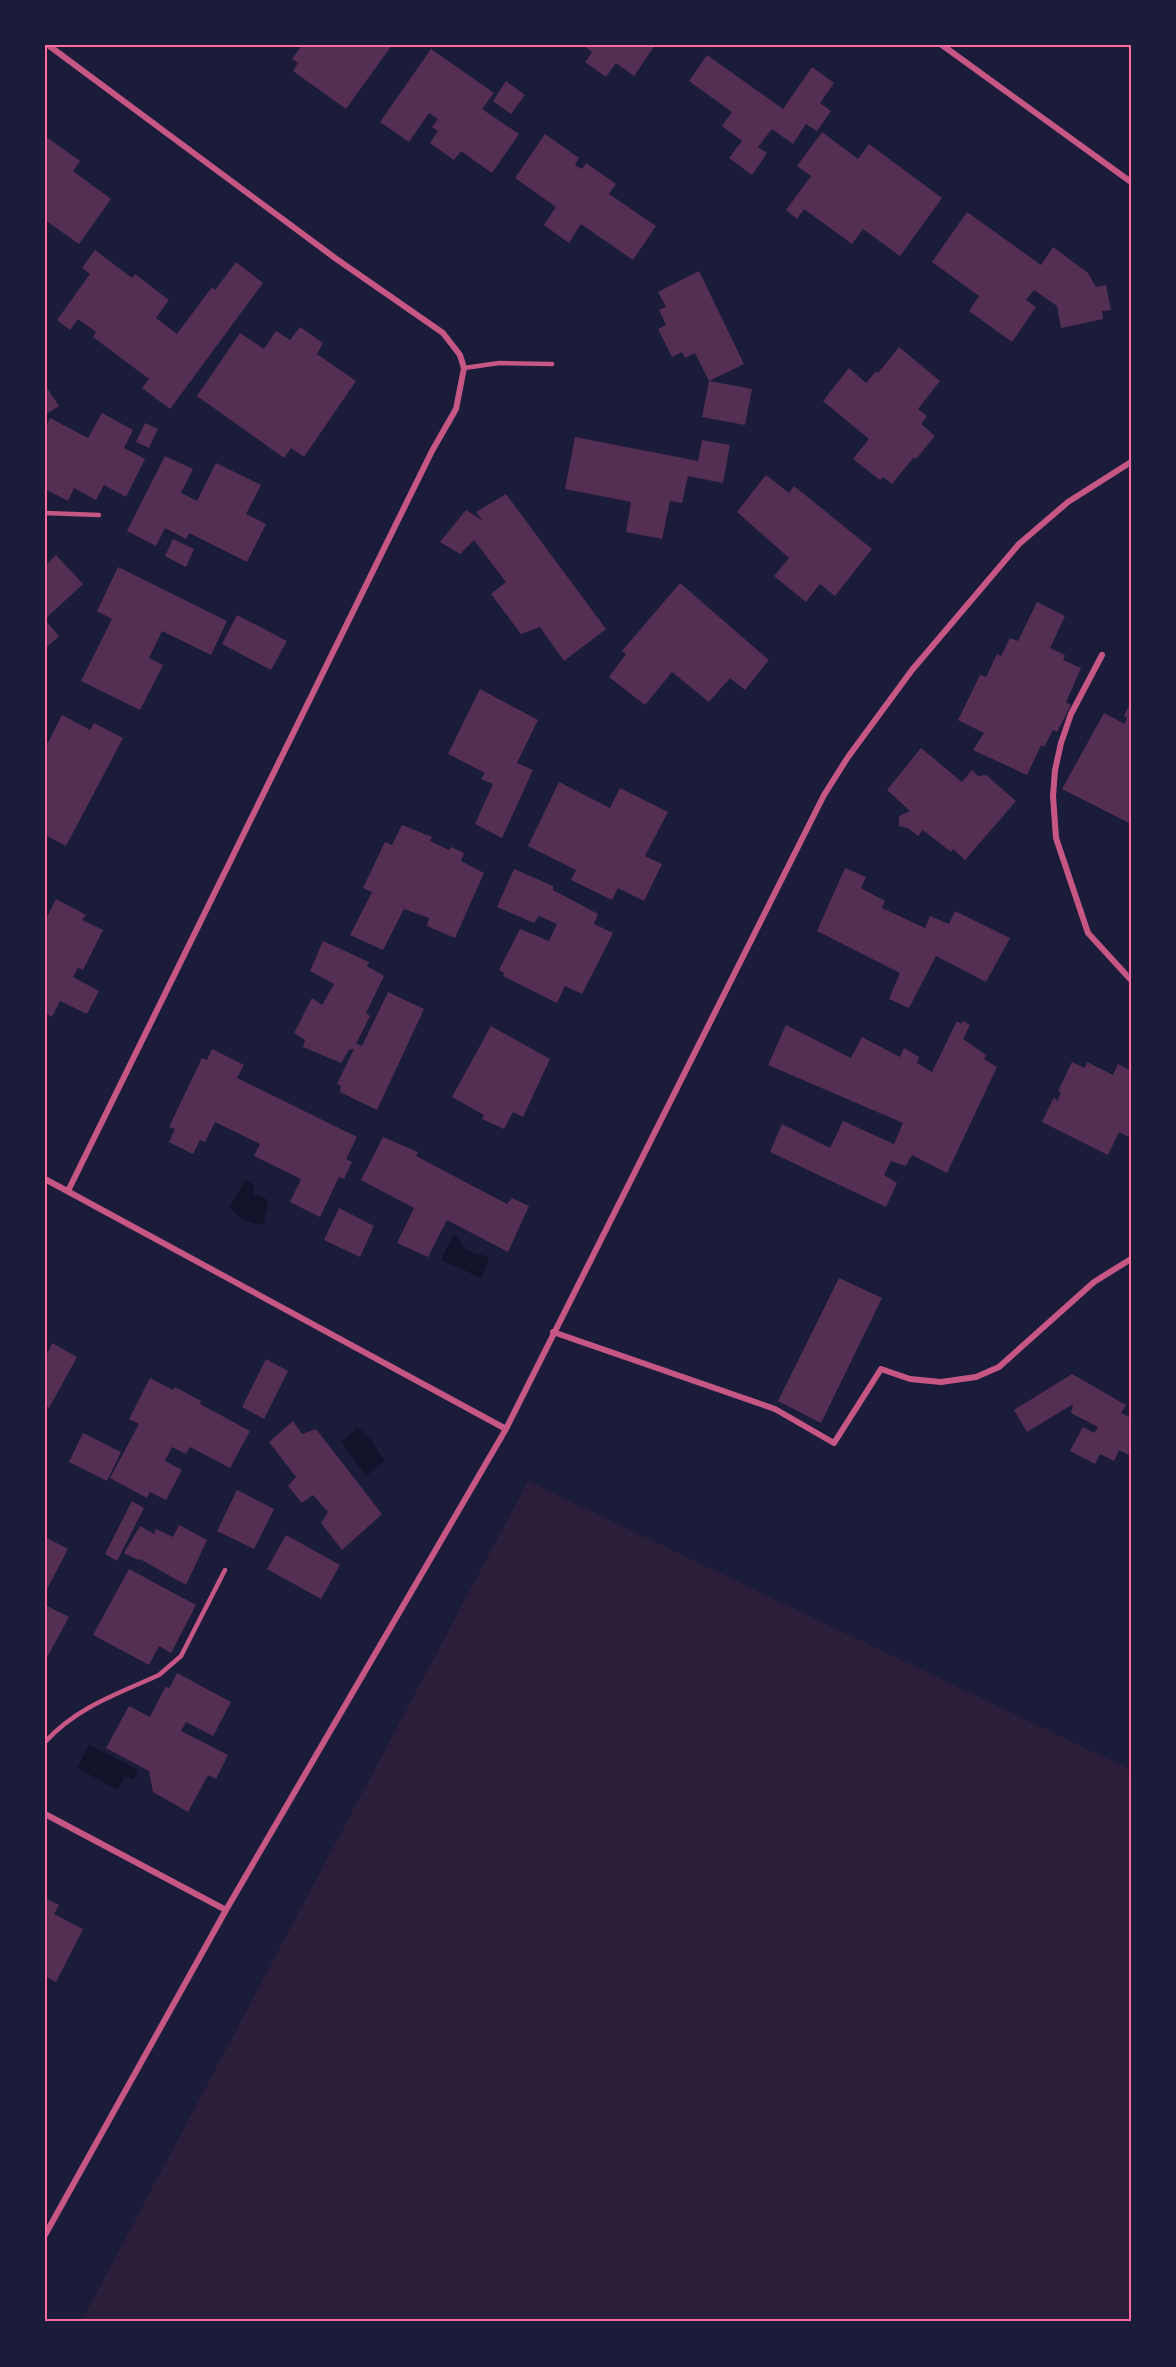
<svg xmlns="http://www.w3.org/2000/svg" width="1176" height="2367" viewBox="0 0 1176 2367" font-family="Cabin,sans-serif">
<rect width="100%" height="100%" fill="#1b1b3a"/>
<path fill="#2a1e3b" d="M 528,1481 L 1131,1770 L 1131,2322 L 81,2322 Z"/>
<path fill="#12122b" d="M 245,1180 L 254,1185 L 253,1194 L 266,1199 L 268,1207 L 263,1224 C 252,1225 236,1217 230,1207 Z
M 453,1235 L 457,1236 C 464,1253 473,1252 489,1257 L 482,1278 L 441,1260 Z
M 358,1427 L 373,1442 L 384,1461 L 366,1476 L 341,1442 Z
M 89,1745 L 138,1770 L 133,1780 L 125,1776 L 118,1790 L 77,1768 Z"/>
<path fill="#542f53" d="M 302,45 L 392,45 L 346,109 L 293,71 L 298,63 L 292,59 Z
M 583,45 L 655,45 L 634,76 L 616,63 L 606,77 L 585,62 L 592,52 Z
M 431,49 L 494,93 L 482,109 L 519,134 L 492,173 L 461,151 L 454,160 L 430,143 L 438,131 L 432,127 L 438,119 L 429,113 L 409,142 L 380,122 Z
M 707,55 L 783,109 L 812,67 L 834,83 L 820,103 L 831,111 L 817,131 L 806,124 L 793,144 L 772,129 L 758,147 L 767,153 L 752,175 L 729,158 L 742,141 L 722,126 L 732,112 L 689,81 Z
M 506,81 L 525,95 L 511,114 L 493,101 Z
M 822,132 L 858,159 L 869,144 L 942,198 L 900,256 L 863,229 L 852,244 L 804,209 L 797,219 L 786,210 L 811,176 L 797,166 Z
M 545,134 L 579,158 L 575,165 L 582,169 L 586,163 L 616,184 L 609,194 L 656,226 L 633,260 L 581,224 L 569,243 L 544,225 L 556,207 L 515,178 Z
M 45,136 L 80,161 L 73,171 L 111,199 L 79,244 L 45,220 Z
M 967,212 L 1041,265 L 1053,247 L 1088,273 L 1096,287 L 1106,285 L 1111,310 L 1102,311 L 1103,319 L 1061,328 L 1057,306 L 1034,290 L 1026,300 L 1036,307 L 1012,342 L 969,311 L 979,296 L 932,262 Z
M 95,250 L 132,278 L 135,274 L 169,300 L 156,318 L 177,334 L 212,287 L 215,290 L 236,262 L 263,283 L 170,409 L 142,388 L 149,379 L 93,337 L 96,332 L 78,319 L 70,330 L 57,320 L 90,274 L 82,268 Z
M 699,271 L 744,364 L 709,381 L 695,353 L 685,358 L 682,352 L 672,357 L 658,329 L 666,325 L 659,310 L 666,307 L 658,292 Z
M 300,327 L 323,343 L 317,354 L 356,381 L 304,457 L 291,448 L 284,458 L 197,396 L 240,333 L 264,349 L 276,331 L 290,340 Z
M 899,347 L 940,381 L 918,409 L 927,416 L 921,424 L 935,436 L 916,459 L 913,458 L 892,484 L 883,477 L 880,480 L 853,459 L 869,439 L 823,401 L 849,368 L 866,383 L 876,371 L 878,373 Z
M 709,381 L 752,389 L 745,425 L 702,417 Z
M 45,385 L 59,406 L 45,415 Z
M 102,413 L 133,430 L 124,448 L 145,459 L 126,497 L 104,485 L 96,500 L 74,488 L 68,501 L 45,489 L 45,428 L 50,418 L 88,438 Z
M 145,423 L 158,429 L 149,448 L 136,442 Z
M 575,437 L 698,461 L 702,440 L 730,445 L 723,483 L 688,476 L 682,503 L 670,501 L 662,539 L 626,532 L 631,502 L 565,489 Z
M 165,456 L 193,469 L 181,493 L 197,501 L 216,463 L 261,485 L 246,514 L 266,524 L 247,562 L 189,533 L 186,539 L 165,528 L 156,546 L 127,531 Z
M 766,475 L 789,493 L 794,486 L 872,549 L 835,596 L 820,584 L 806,602 L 774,576 L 789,558 L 737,512 Z
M 506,494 L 606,629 L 564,661 L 540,627 L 521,634 L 491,594 L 506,582 L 474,540 L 460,554 L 440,542 L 466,510 L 483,521 L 476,512 Z
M 173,539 L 194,549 L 186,567 L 165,556 Z
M 56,555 L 83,584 L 45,619 L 45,566 Z
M 118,567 L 227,621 L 211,655 L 162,631 L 149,658 L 163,665 L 140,710 L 81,681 L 112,619 L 97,611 Z
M 680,583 L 769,660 L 745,690 L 730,678 L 709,702 L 672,672 L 645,705 L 609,677 L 626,654 L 622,651 Z
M 1037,602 L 1065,616 L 1050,648 L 1065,655 L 1063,660 L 1081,668 L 1066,702 L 1071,705 L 1057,732 L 1053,730 L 1044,747 L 1041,745 L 1027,775 L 973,750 L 984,733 L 958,720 L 980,675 L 986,677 L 997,654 L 1001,656 L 1010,638 L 1018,641 Z
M 237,615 L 287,641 L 271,670 L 222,644 Z
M 45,620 L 59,636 L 45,649 Z
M 480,689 L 538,720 L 517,763 L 533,770 L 502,838 L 475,824 L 493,784 L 481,779 L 485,773 L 448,754 Z
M 1131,702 L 1131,824 L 1062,789 L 1104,713 L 1125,724 L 1127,718 L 1124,716 Z
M 62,715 L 90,730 L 94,723 L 123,738 L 66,846 L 45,835 L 45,742 L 48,743 Z
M 921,748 L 962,782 L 972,770 L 978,776 L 986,775 L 1016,801 L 965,860 L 953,849 L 951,852 L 923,830 L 918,836 L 908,828 L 899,826 L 899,816 L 910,811 L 887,790 Z
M 559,782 L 610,808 L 620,788 L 668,812 L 645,856 L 662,864 L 644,901 L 618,888 L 612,900 L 571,880 L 576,870 L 528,846 Z
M 402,825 L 432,837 L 430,841 L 449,850 L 451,847 L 464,853 L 461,861 L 484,873 L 455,938 L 427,926 L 429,918 L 404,909 L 383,950 L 350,935 L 372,892 L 363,888 L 385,842 L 392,845 Z
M 845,868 L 866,877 L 861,888 L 885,901 L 882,908 L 925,928 L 930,916 L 949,924 L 955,911 L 1010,938 L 986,982 L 936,956 L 909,1008 L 889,999 L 900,973 L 817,931 Z
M 514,869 L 553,886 L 553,890 L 598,914 L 594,924 L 613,933 L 582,994 L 565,986 L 557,1003 L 503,976 L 504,973 L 499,970 L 520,929 L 549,941 L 557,924 L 539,916 L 534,923 L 497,907 Z
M 56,899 L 86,915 L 82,920 L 103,930 L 83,970 L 78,968 L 73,977 L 99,991 L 87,1014 L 60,1001 L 52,1017 L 45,1013 L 45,921 Z
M 323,941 L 369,962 L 367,966 L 384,976 L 366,1013 L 370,1016 L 356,1044 L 362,1046 L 388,992 L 424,1009 L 377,1110 L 340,1092 L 341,1086 L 337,1084 L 354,1049 L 349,1050 L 341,1063 L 303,1047 L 305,1040 L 294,1033 L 312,998 L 322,1005 L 334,984 L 310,971 Z
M 957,1021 L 961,1024 L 963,1021 L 970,1025 L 963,1039 L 986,1055 L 984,1059 L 997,1067 L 947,1173 L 912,1155 L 906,1166 L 891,1161 L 884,1175 L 897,1183 L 886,1207 L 770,1152 L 782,1124 L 830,1148 L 843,1121 L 894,1144 L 903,1123 L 768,1065 L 786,1025 L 851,1058 L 862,1037 L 900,1057 L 904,1048 L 919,1057 L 917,1063 L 932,1072 Z
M 491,1026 L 550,1059 L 523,1117 L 513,1112 L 504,1129 L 482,1119 L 484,1115 L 452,1097 Z
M 212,1049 L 244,1065 L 237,1078 L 357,1137 L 346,1159 L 352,1162 L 344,1179 L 339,1177 L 320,1217 L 290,1202 L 301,1179 L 254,1156 L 260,1144 L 215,1122 L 205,1142 L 200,1140 L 193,1154 L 169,1142 L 175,1129 L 169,1127 L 202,1058 L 207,1060 Z
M 1072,1062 L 1085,1068 L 1087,1062 L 1113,1075 L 1118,1064 L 1131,1071 L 1131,1138 L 1119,1132 L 1108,1155 L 1042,1122 L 1054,1097 L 1057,1101 L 1061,1093 L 1058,1091 Z
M 383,1137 L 418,1152 L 416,1156 L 507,1204 L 512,1198 L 529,1206 L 508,1252 L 447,1220 L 428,1257 L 397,1243 L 414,1208 L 361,1180 Z
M 339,1208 L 374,1226 L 360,1257 L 324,1240 Z
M 839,1278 L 882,1298 L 821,1423 L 778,1401 Z
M 52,1343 L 77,1357 L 49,1408 L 45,1405 L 45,1358 Z
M 266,1359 L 288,1371 L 264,1419 L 242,1407 Z
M 1072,1374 L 1126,1405 L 1121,1413 L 1131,1418 L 1131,1456 L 1119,1450 L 1114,1461 L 1100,1454 L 1095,1464 L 1070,1451 L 1083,1427 L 1094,1433 L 1098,1427 L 1071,1413 L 1073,1404 L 1027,1432 L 1014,1410 Z
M 150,1378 L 173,1390 L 175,1387 L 201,1401 L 200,1404 L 250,1431 L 230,1468 L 190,1447 L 186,1454 L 172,1447 L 165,1461 L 182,1470 L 166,1500 L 150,1492 L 147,1498 L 110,1478 L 139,1424 L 129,1419 Z
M 293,1421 L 302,1434 L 316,1429 L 382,1514 L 342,1550 L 321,1523 L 328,1512 L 313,1495 L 302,1503 L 288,1486 L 296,1477 L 269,1442 Z
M 83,1433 L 121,1452 L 107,1481 L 69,1462 Z
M 237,1490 L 274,1509 L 254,1549 L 217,1531 Z
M 132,1501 L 144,1508 L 117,1561 L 105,1554 Z
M 179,1525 L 207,1540 L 186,1585 L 140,1559 L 138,1560 L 124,1553 L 140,1526 L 154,1534 L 156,1529 L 173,1537 Z
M 286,1535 L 340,1565 L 321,1599 L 267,1569 Z
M 45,1537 L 68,1549 L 45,1593 Z
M 129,1569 L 196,1605 L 171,1653 L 159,1646 L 149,1665 L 93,1635 Z
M 45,1605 L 69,1617 L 45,1661 Z
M 177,1673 L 231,1702 L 213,1736 L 186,1722 L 181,1731 L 228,1755 L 216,1779 L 208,1775 L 188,1812 L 153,1792 L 149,1771 L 106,1748 L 129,1706 L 150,1717 L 166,1686 L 169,1689 Z
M 45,1898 L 59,1905 L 54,1914 L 83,1929 L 56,1982 L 45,1976 Z"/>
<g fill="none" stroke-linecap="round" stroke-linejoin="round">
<path stroke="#c65784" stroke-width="4.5" d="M 464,368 L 499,363 L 552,364
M 45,513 L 99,515
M 45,1742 C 77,1707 117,1694 159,1675 L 181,1656 L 225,1570"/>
<path stroke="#c65784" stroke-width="6" d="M 48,45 L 335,258 L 443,333 L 460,355 L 464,368 L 456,409 L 432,451 L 68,1191
M 942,45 L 1131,182
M 1102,655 L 1071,714 L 1061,743 L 1055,770 L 1053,796 L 1056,838 L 1088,933 L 1131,980
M 45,1179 L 506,1429
M 553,1332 L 775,1409 L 834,1443 L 881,1369 L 910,1379 L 941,1382 L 976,1377 L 999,1367 L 1094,1282 L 1131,1259
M 45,1814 L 226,1910
M 45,2235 L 226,1910 L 506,1429 L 824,795 L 848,757 L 912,670 L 1019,544 L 1068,502 L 1131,462"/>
</g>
<rect width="1176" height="2367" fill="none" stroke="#1b1b3a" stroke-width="93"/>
<rect x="46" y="46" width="1084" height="2274" fill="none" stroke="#ff6b9d" stroke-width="2"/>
</svg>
